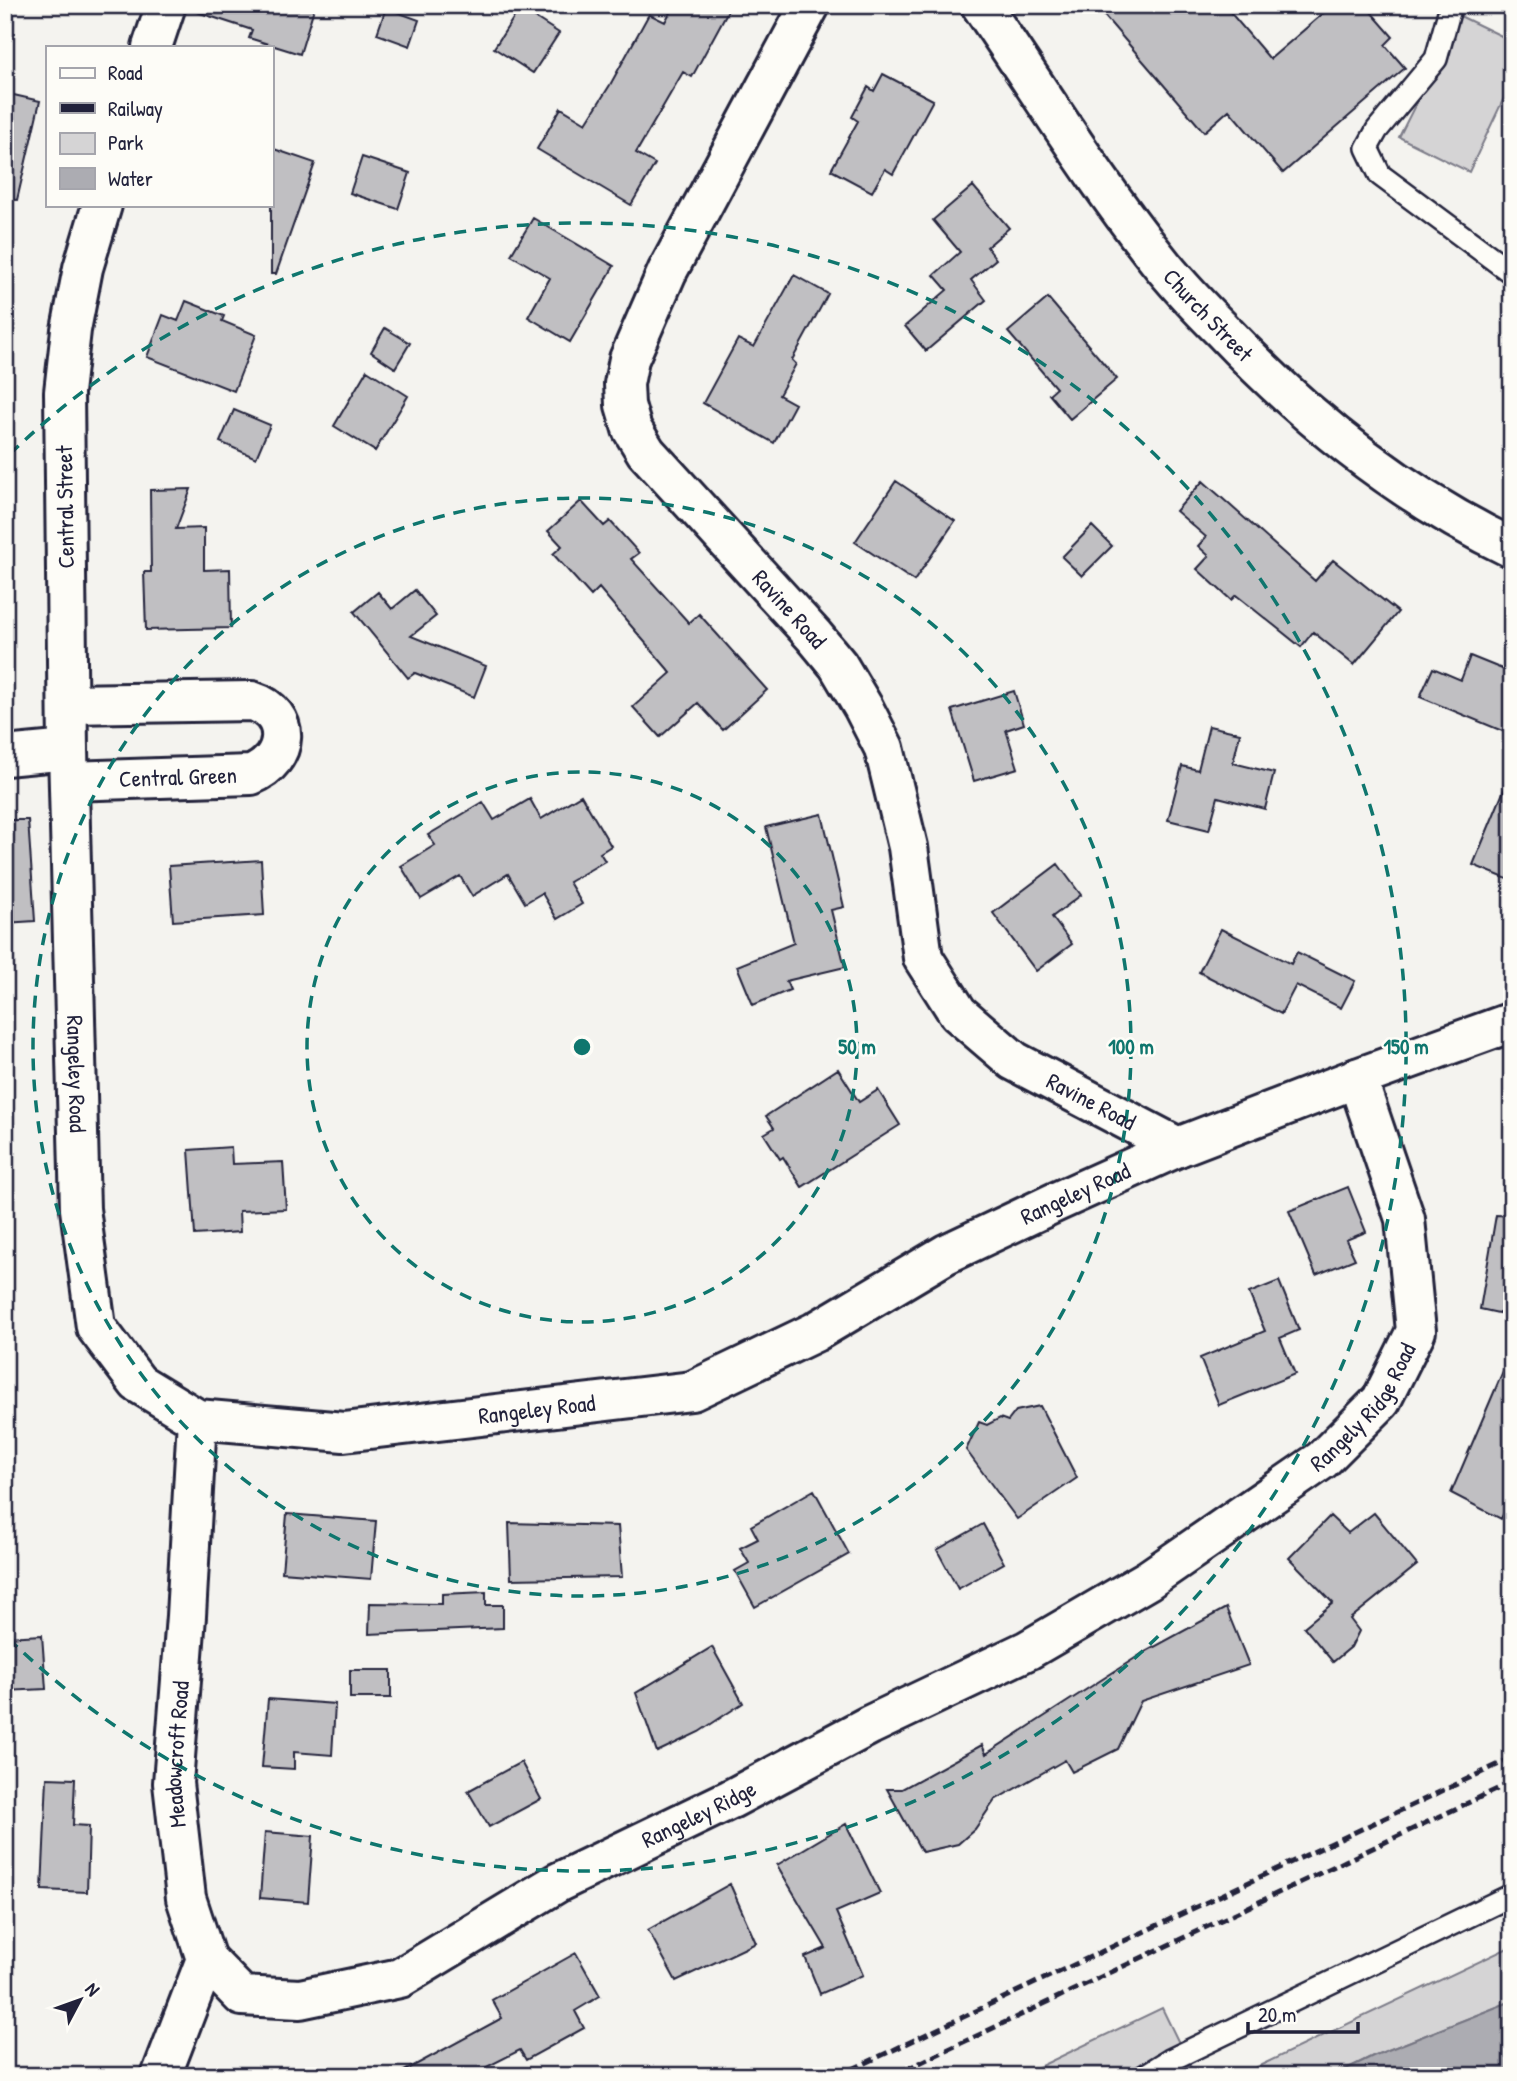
<svg xmlns="http://www.w3.org/2000/svg" width="1517" height="2081" viewBox="0 0 1517 2081" font-family="'Patrick Hand',sans-serif">
<rect width="100%" height="100%" fill="#f4f3ef"/>
<filter id="ink" filterUnits="userSpaceOnUse"><feTurbulence type="fractalNoise" baseFrequency=".0143" numOctaves="2"/><feDisplacementMap in="SourceGraphic" scale="14" xChannelSelector="R" yChannelSelector="G"/><feConvolveMatrix kernelMatrix="1 2 1 2 8 2 1 2 1" color-interpolation-filters="sRGB"/></filter>
<g filter="url(#ink)">
<path fill="#d5d4d5" stroke="#7c7b88" stroke-width="2" d="M 1460,16 L 1512,41 L 1512,81 L 1469,172 L 1399,137 Z
M 1512,1946 L 1512,2001 L 1373,2056 L 1332,2076 L 1238,2076 Z
M 1162,2008 L 1195,2076 L 1020,2076 Z"/>
<path fill="#acacb2" stroke="#757582" stroke-width="2" d="M 1512,2001 L 1512,2076 L 1332,2076 L 1373,2056 Z"/>
<path fill="#c0bfc2" stroke="#22223b" stroke-width="2" d="M 195,5 L 315,5 L 300,54 L 249,38 L 252,30 L 194,11 Z
M 674,5 L 731,5 L 692,77 L 683,72 L 636,153 L 655,164 L 631,205 L 537,149 L 561,108 L 586,123 L 610,85 L 649,14 L 665,22 Z
M 1095,5 L 1224,5 L 1270,59 L 1333,5 L 1365,5 L 1393,37 L 1385,45 L 1405,68 L 1283,173 L 1229,110 L 1204,132 Z
M 386,8 L 419,20 L 410,46 L 377,34 Z
M 520,8 L 559,33 L 533,73 L 494,48 Z
M 883,74 L 933,100 L 893,174 L 885,169 L 872,192 L 831,170 L 858,121 L 852,117 L 868,87 L 874,91 Z
M 5,93 L 40,101 L 17,200 L 5,199 Z
M 271,148 L 315,163 L 276,274 L 271,274 Z
M 362,157 L 410,173 L 398,209 L 350,193 Z
M 973,186 L 1009,228 L 987,247 L 996,259 L 971,280 L 986,300 L 926,351 L 905,326 L 947,290 L 934,275 L 960,252 L 933,220 Z
M 533,218 L 614,266 L 570,342 L 528,317 L 550,278 L 511,255 Z
M 794,275 L 828,294 L 792,360 L 796,364 L 779,395 L 795,404 L 774,443 L 703,403 L 738,339 L 754,347 Z
M 1048,298 L 1117,379 L 1070,419 L 1049,394 L 1056,388 L 1008,332 Z
M 186,301 L 224,316 L 222,321 L 256,335 L 234,391 L 147,357 L 163,315 L 178,321 Z
M 385,328 L 410,343 L 395,368 L 371,352 Z
M 367,370 L 408,396 L 375,451 L 334,426 Z
M 234,410 L 270,425 L 256,458 L 220,442 Z
M 896,481 L 955,521 L 914,581 L 855,542 Z
M 1203,481 L 1315,581 L 1333,560 L 1398,612 L 1354,665 L 1313,632 L 1301,647 L 1236,595 L 1231,600 L 1197,569 L 1209,556 L 1198,546 L 1206,537 L 1176,511 Z
M 191,489 L 176,529 L 204,528 L 204,570 L 230,569 L 231,628 L 146,630 L 144,572 L 151,572 L 150,490 Z
M 581,501 L 604,526 L 610,521 L 639,553 L 631,559 L 689,623 L 699,614 L 767,690 L 723,730 L 698,703 L 660,737 L 633,707 L 671,673 L 599,588 L 591,596 L 553,554 L 562,546 L 548,531 Z
M 1092,526 L 1112,546 L 1082,576 L 1062,557 Z
M 415,590 L 436,616 L 411,636 L 486,666 L 474,697 L 415,673 L 408,678 L 354,612 L 378,592 L 392,609 Z
M 1470,656 L 1512,673 L 1512,735 L 1420,697 L 1433,668 L 1461,680 Z
M 1014,691 L 1024,724 L 1006,730 L 1018,768 L 974,781 L 952,710 Z
M 1209,726 L 1240,733 L 1233,763 L 1274,773 L 1265,809 L 1218,797 L 1209,830 L 1168,820 L 1182,766 L 1198,770 Z
M 1511,773 L 1512,773 L 1512,881 L 1473,865 Z
M 581,795 L 611,846 L 600,853 L 605,861 L 569,882 L 582,904 L 557,919 L 542,893 L 525,903 L 508,874 L 472,896 L 460,876 L 421,899 L 401,866 L 435,845 L 428,835 L 483,802 L 494,820 L 530,799 L 541,819 Z
M 822,814 L 844,907 L 831,910 L 845,967 L 786,981 L 790,990 L 753,1005 L 737,966 L 794,943 L 766,827 Z
M 5,820 L 28,820 L 35,921 L 5,923 Z
M 261,860 L 264,915 L 173,921 L 169,866 Z
M 1058,864 L 1081,895 L 1052,917 L 1072,944 L 1036,971 L 993,913 Z
M 1221,929 L 1291,964 L 1297,952 L 1355,981 L 1341,1008 L 1296,985 L 1281,1014 L 1199,972 Z
M 838,1069 L 859,1102 L 878,1090 L 900,1125 L 802,1187 L 783,1157 L 780,1159 L 764,1134 L 774,1128 L 766,1116 Z
M 231,1147 L 232,1164 L 283,1162 L 286,1209 L 239,1211 L 240,1232 L 195,1235 L 189,1150 Z
M 1348,1187 L 1366,1232 L 1346,1240 L 1355,1259 L 1316,1275 L 1289,1211 Z
M 1496,1215 L 1512,1216 L 1512,1316 L 1480,1309 Z
M 1279,1281 L 1299,1330 L 1280,1338 L 1295,1374 L 1219,1405 L 1200,1358 L 1265,1331 L 1249,1293 Z
M 1512,1350 L 1512,1495 L 1501,1519 L 1451,1493 Z
M 1040,1406 L 1077,1478 L 1017,1519 L 966,1450 L 979,1422 L 987,1425 L 1000,1418 L 1008,1421 L 1016,1411 Z
M 814,1490 L 849,1554 L 755,1607 L 735,1571 L 749,1563 L 740,1548 L 758,1539 L 751,1526 Z
M 1374,1513 L 1417,1565 L 1350,1619 L 1359,1631 L 1351,1647 L 1333,1662 L 1304,1627 L 1333,1603 L 1289,1558 L 1330,1516 L 1348,1533 Z
M 287,1514 L 376,1521 L 371,1579 L 282,1572 Z
M 509,1523 L 618,1526 L 622,1577 L 511,1579 Z
M 983,1524 L 1004,1563 L 958,1589 L 937,1550 Z
M 486,1592 L 486,1605 L 503,1605 L 503,1628 L 369,1634 L 370,1603 L 442,1604 L 442,1594 Z
M 1226,1608 L 1249,1665 L 1141,1701 L 1118,1749 L 1072,1772 L 1065,1760 L 995,1800 L 975,1829 L 958,1844 L 922,1852 L 887,1789 L 902,1789 L 982,1745 L 986,1754 L 1143,1653 Z
M 42,1635 L 46,1689 L 5,1691 L 5,1637 Z
M 712,1647 L 743,1703 L 699,1732 L 657,1752 L 636,1693 Z
M 350,1670 L 391,1670 L 391,1698 L 350,1698 Z
M 268,1699 L 335,1704 L 332,1755 L 294,1752 L 294,1769 L 262,1767 Z
M 521,1762 L 541,1799 L 489,1827 L 468,1791 Z
M 47,1778 L 75,1779 L 73,1825 L 89,1826 L 87,1892 L 42,1890 Z
M 846,1824 L 880,1893 L 836,1912 L 863,1975 L 820,1994 L 805,1957 L 826,1948 L 777,1865 Z
M 265,1832 L 313,1836 L 308,1902 L 260,1898 Z
M 730,1884 L 756,1943 L 676,1981 L 648,1930 Z
M 576,1953 L 600,1996 L 575,2011 L 584,2028 L 526,2060 L 520,2050 L 469,2076 L 395,2076 L 502,2018 L 492,2000 Z"/>
<g fill="none" stroke-linecap="round" stroke-linejoin="round">
<g stroke="#22223b" stroke-width="26">
<path id="service" d="M 1451,5 L 1436,59 L 1377,130 L 1367,148 L 1380,175 L 1512,273
M 1144,2076 L 1170,2060 L 1512,1895"/>
</g>
<g stroke="#22223b" stroke-width="44">
<g id="minor">
<path id="s1" d="M 810,5 L 667,272 L 629,359 L 624,384 L 625,405 L 632,429 L 646,452 L 814,636 L 838,665 L 863,707 L 884,748 L 908,847 L 923,958 L 958,1013 L 1014,1061 L 1178,1147"/>
<path d="M 152,47 L 166,5"/>
<path d="M 68,704 L 252,701 C 293,714 289,760 251,775 L 69,781"/>
<path id="s2" d="M 68,750 L 80,1209 L 96,1327 L 138,1383 L 197,1419 L 344,1432 L 692,1391 L 815,1332 L 946,1254 L 1056,1202 L 1178,1147 L 1357,1078 L 1512,1022"/>
<path d="M 5,756 L 68,750 L 64,392 L 71,330 L 83,268 L 102,205"/>
<path id="s3" d="M 206,1959 L 242,1996 L 300,1999 L 400,1978 L 557,1883 L 731,1799 L 870,1725 L 1028,1650 L 1148,1580 L 1322,1460 L 1381,1401 L 1416,1331 L 1405,1219 L 1357,1078"/>
<path id="s4" d="M 161,2076 L 206,1959 L 186,1898 L 173,1783 L 186,1616 L 197,1419"/>
</g>
</g>
<g stroke="#22223b" stroke-width="44">
<g id="secondary">
<path id="s5" d="M 981,5 C 1041,93 1097,184 1163,266 C 1181,288 1201,309 1221,329 C 1305,418 1401,495 1512,548"/>
</g>
</g>
<use href="#service" stroke="#fdfcf7" stroke-width="21"/>
<use href="#minor" stroke="#fdfcf7" stroke-width="38"/>
<use href="#secondary" stroke="#fdfcf7" stroke-width="38"/>
<path stroke="#22223b" stroke-width="5" stroke-dasharray="10 5" stroke-linecap="butt" d="M 838,2076 L 1512,1758
M 892,2076 L 1512,1782"/>
</g>
</g>
<g fill="none" stroke="#0f766e" stroke-width="3.5" stroke-dasharray="12 9">
<circle cx="582" cy="1047" r="275"/>
<circle cx="582" cy="1047" r="549"/>
<path d="M10 454A824 824 0 1 1 10 1640"/>
</g>
<g text-anchor="middle" stroke-width="5" stroke-linejoin="round" paint-order="stroke">
<g font-size="23" fill="#22223b" stroke="#fdfcf7">
<text dy="8" stroke="none"><textPath href="#s5" startOffset="385">Church Street</textPath></text>
<text transform="translate(65 507) rotate(-91)" y="8">Central Street</text>
<text dy="8" stroke="none"><textPath href="#s1" startOffset="709">Ravine Road</textPath></text>
<text transform="translate(178 777) rotate(-2)" y="8">Central Green</text>
<text dy="8" stroke="none"><textPath href="#s2" startOffset="324">Rangeley Road</textPath></text>
<text dy="8" stroke="none"><textPath href="#s1" startOffset="1318">Ravine Road</textPath></text>
<text dy="8" stroke="none"><textPath href="#s2" startOffset="1647">Rangeley Road</textPath></text>
<text dy="8" stroke="none"><textPath href="#s3" startOffset="1339">Rangely Ridge Road</textPath></text>
<text dy="8" stroke="none"><textPath href="#s2" startOffset="1059">Rangeley Road</textPath></text>
<text dy="8" stroke="none"><textPath href="#s4" startOffset="334">Meadowcroft Road</textPath></text>
<text dy="8" stroke="none"><textPath href="#s3" startOffset="553">Rangeley Ridge</textPath></text>
</g>
</g>
<circle cx="582" cy="1047" r="10" fill="#0f766e" stroke="#fdfcf7" stroke-width="3.5"/>
<g font-size="21" text-anchor="middle" font-weight="bold" fill="#0f766e" stroke="#fdfcf7" stroke-width="5" stroke-linejoin="round" paint-order="stroke">
<text x="857" y="1054">50 m</text>
<text x="1131" y="1054">100 m</text>
<text x="1406" y="1054">150 m</text>
</g>
<rect width="1517" height="2081" fill="none" stroke="#fdfcf7" stroke-width="28"/>
<rect x="14" y="14" width="1489" height="2053" fill="none" stroke="#22223b" stroke-width="2.5" filter="url(#ink)"/>
<rect x="46" y="46" width="228" height="161" fill="#fdfcf7" stroke="#a5a5ac" stroke-width="2"/>
<rect x="60" y="68" width="35" height="10" fill="#fdfcf7" stroke="#a5a5ac" stroke-width="2"/>
<text x="108" y="80" font-size="21" fill="#22223b">Road</text>
<rect x="60" y="103" width="35" height="10" fill="#22223b" stroke="#a5a5ac" stroke-width="2"/>
<text x="108" y="116" font-size="21" fill="#22223b">Railway</text>
<rect x="60" y="133" width="35" height="21" fill="#d5d4d5" stroke="#a5a5ac" stroke-width="2"/>
<text x="108" y="150" font-size="21" fill="#22223b">Park</text>
<rect x="60" y="168" width="35" height="21" fill="#acacb2" stroke="#a5a5ac" stroke-width="2"/>
<text x="108" y="186" font-size="21" fill="#22223b">Water</text>
<g transform="translate(80 2000) rotate(49)" stroke="#fdfcf7" stroke-width="5" paint-order="stroke">
<path d="M0-5L12 26L0 18L-12 26Z" fill="#22223b"/>
<text y="-10" font-size="19" font-weight="bold" text-anchor="middle" fill="#22223b">N</text>
</g>
<path d="M1248 2022v10h110v-10" fill="none" stroke="#22223b" stroke-width="3.5"/>
<text x="1258" y="2022" font-size="21" fill="#22223b" stroke="#fdfcf7" stroke-width="5" paint-order="stroke">20 m</text>
</svg>
